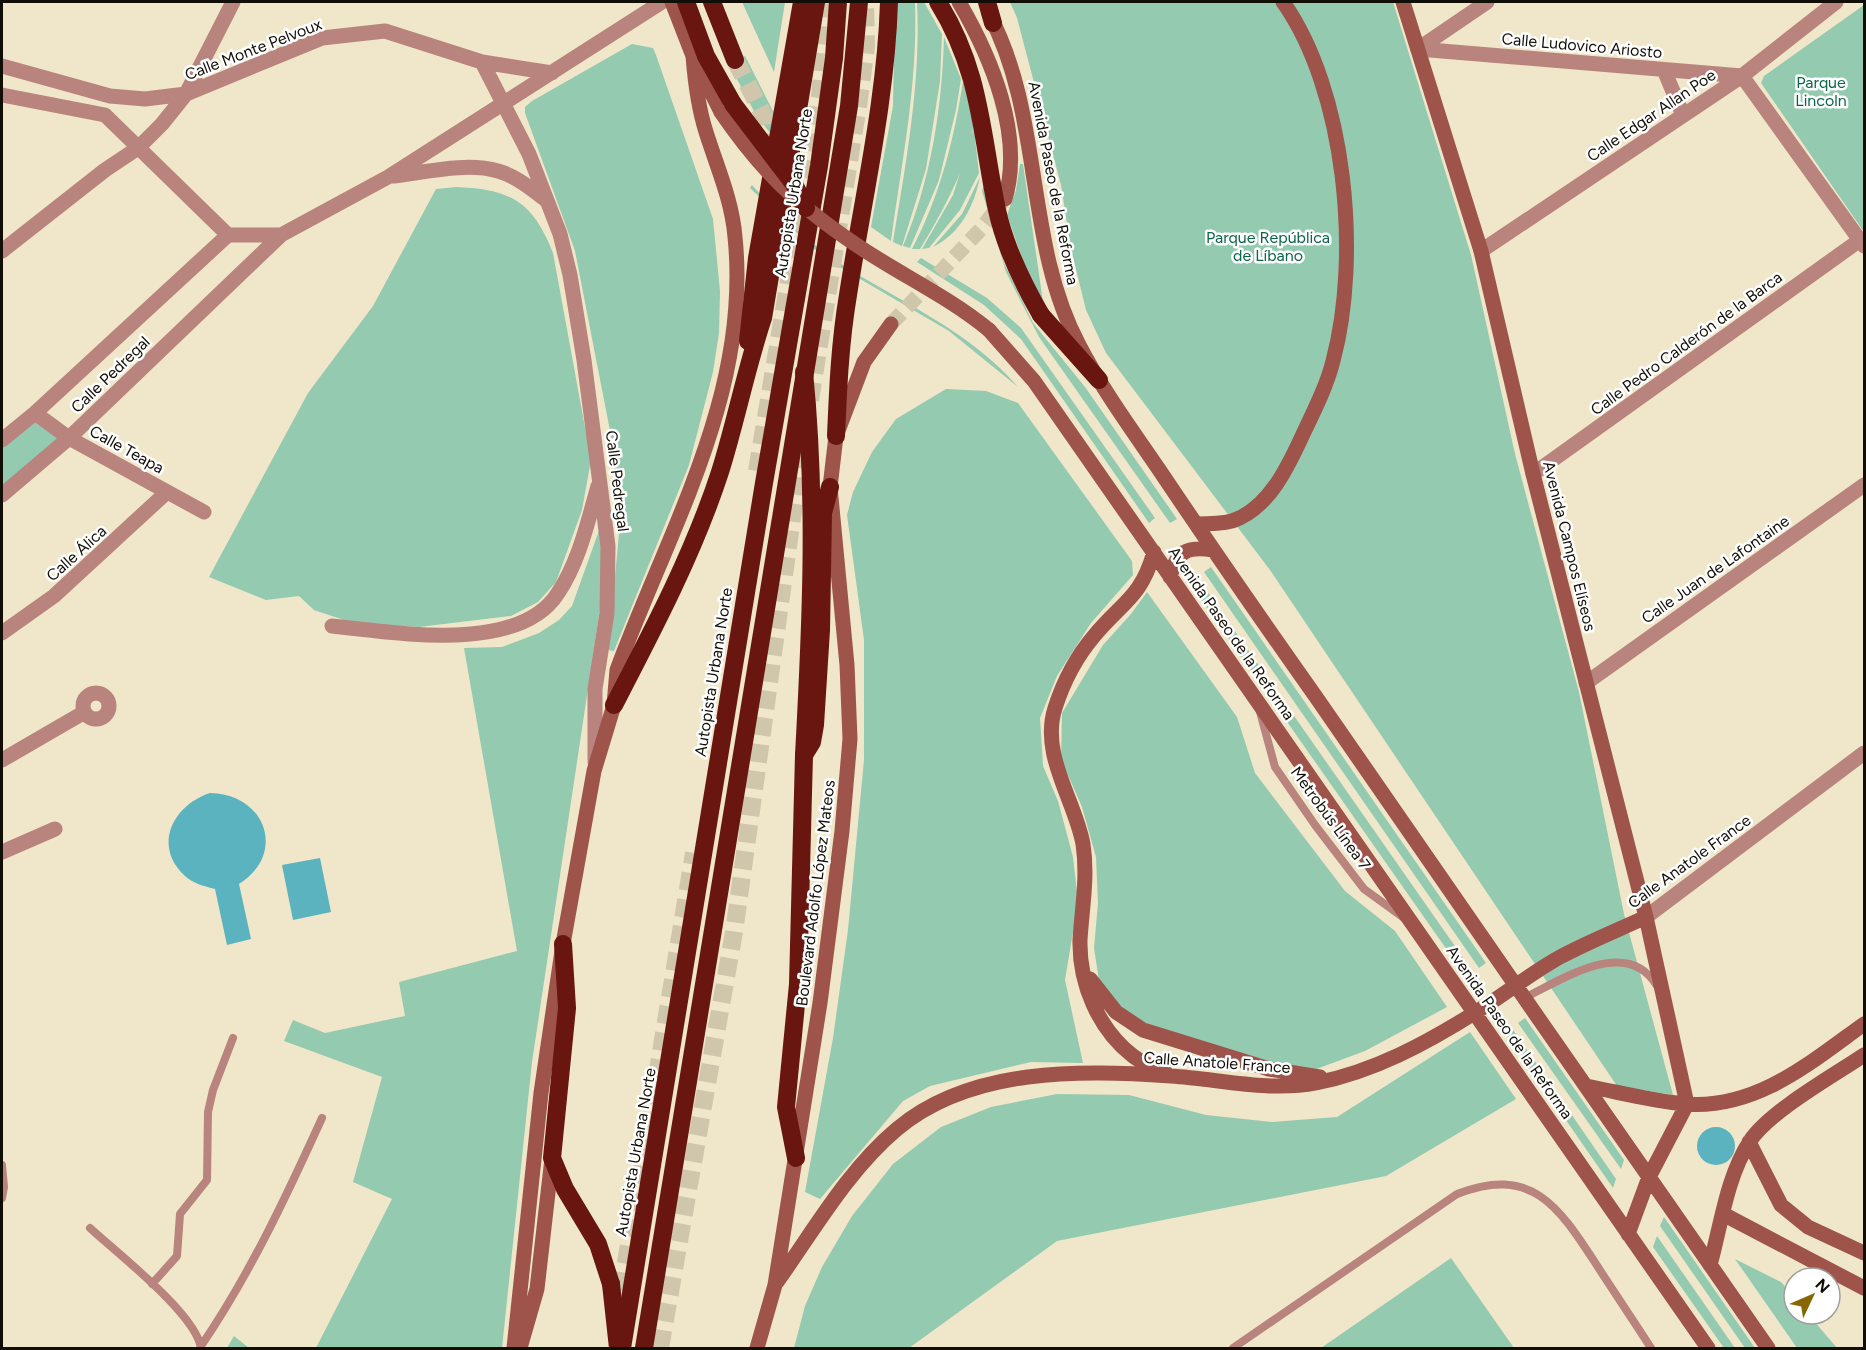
<svg xmlns="http://www.w3.org/2000/svg" width="1866" height="1350" viewBox="0 0 1866 1350" font-family="Figtree,sans-serif">
<rect width="100%" height="100%" fill="#f0e6c9"/>
<path fill="#94cab0" d="M 742,2 L 785,2 L 774,72 Z
M 895,2 L 915,2 C 918,83 902,160 891,241 L 871,227 L 893,106 Z
M 917,2 L 924,2 L 942,34 L 940,81 L 926,169 L 902,246 L 893,242 C 906,162 921,83 917,2 Z
M 1010,2 L 1393,2 L 1471,255 L 1515,454 L 1579,692 L 1624,914 L 1673,1095 L 1617,1086 L 1270,570 L 1106,353 L 1086,310 L 1071,249 L 1061,185 L 1017,18 Z
M 1864,5 L 1864,232 L 1761,83 L 1764,76 Z
M 944,37 L 961,79 L 956,110 L 939,180 L 910,248 L 903,246 C 931,180 942,108 944,37 Z
M 632,44 L 653,48 L 656,55 L 713,219 L 720,291 L 719,333 L 713,372 L 689,465 L 614,651 L 608,650 L 619,534 L 613,446 L 575,251 L 525,113 L 525,107 L 532,101 Z
M 745,56 L 800,164 L 796,166 L 756,115 L 729,64 Z
M 963,81 C 967,94 973,112 973,126 C 973,157 937,222 920,249 L 912,249 C 940,196 954,140 963,81 Z
M 974,129 L 979,173 L 960,210 L 929,248 L 922,249 L 953,195 Z
M 1020,164 L 1023,164 L 1043,302 L 1029,278 L 1007,215 L 1016,190 Z
M 980,177 C 974,206 961,233 933,247 L 962,214 Z
M 984,184 L 1004,263 L 1033,323 L 1085,387 L 1177,519 L 1170,523 L 1039,337 L 1006,272 L 982,191 Z
M 752,185 C 779,215 808,242 841,264 C 902,303 970,331 1018,387 L 949,331 L 838,266 L 813,248 L 750,188 Z
M 456,187 C 511,189 533,202 553,253 L 591,460 L 582,510 L 556,582 L 538,602 L 511,616 L 419,627 L 356,624 L 314,610 L 299,596 L 266,600 L 209,577 L 308,393 L 373,306 L 436,189 Z
M 921,258 L 987,298 L 1021,328 L 1155,518 L 1149,523 L 1021,339 L 984,305 L 917,262 Z
M 946,389 L 986,391 L 1018,403 L 1132,561 L 1133,575 L 1091,623 L 1057,676 L 1040,718 L 1043,766 L 1058,801 L 1073,857 L 1078,902 L 1065,980 L 1083,1063 L 1031,1062 L 930,1086 L 903,1101 L 820,1199 L 805,1192 L 833,1038 L 848,930 L 864,760 L 864,640 L 847,515 L 853,492 L 872,452 L 896,419 Z
M 35,415 L 66,439 L 2,492 L 2,443 Z
M 601,525 L 601,602 L 532,1062 L 502,1348 L 316,1348 L 392,1199 L 353,1182 L 382,1077 L 284,1041 L 293,1020 L 325,1033 L 405,1016 L 399,982 L 517,951 L 464,648 L 502,647 L 539,633 L 559,620 L 572,606 Z
M 1211,567 L 1486,963 L 1479,968 L 1204,572 Z
M 1197,577 L 1473,972 L 1466,977 L 1189,582 Z
M 1147,592 L 1237,717 L 1255,773 L 1345,891 L 1395,931 L 1447,1007 L 1365,1051 L 1311,1071 L 1236,1063 L 1124,1013 L 1099,980 L 1094,948 L 1098,903 L 1096,857 L 1082,807 L 1061,759 L 1062,713 L 1103,645 L 1131,614 Z
M 1525,1018 L 1624,1160 L 1621,1169 L 1518,1023 Z
M 1511,1027 L 1616,1179 L 1613,1188 L 1505,1032 Z
M 1470,1032 L 1516,1099 L 1386,1176 L 1057,1241 L 909,1348 L 794,1348 L 805,1306 L 822,1267 L 852,1216 L 893,1164 L 941,1127 L 991,1107 L 1057,1094 L 1129,1095 L 1206,1115 L 1272,1122 L 1337,1117 Z
M 1664,1217 L 1755,1348 L 1745,1348 L 1660,1226 Z
M 1657,1236 L 1735,1348 L 1724,1348 L 1653,1247 Z
M 1451,1258 L 1514,1348 L 1321,1348 Z
M 1735,1259 L 1781,1282 L 1794,1297 L 1794,1314 L 1808,1314 L 1837,1348 L 1797,1348 Z
M 234,1336 L 249,1348 L 227,1348 Z"/>
<path fill="#5ab3be" d="M 210,793 C 266,794 287,854 239,884 L 251,939 L 227,945 L 215,889 C 204,886 194,884 185,876 C 152,846 173,805 210,793 Z
M 320,858 L 331,912 L 293,920 L 282,865 Z
M1697 1146a19 19 0 1 1 38 0a19 19 0 1 1-38 0Z"/>
<g fill="none" stroke-linecap="round" stroke-linejoin="round">
<path stroke="#cfc6ac" stroke-width="15" stroke-dasharray="15 8" stroke-linecap="butt" d="M 891,324 L 981,229 L 1002,202"/>
<path stroke="#cfc6ac" stroke-width="18" stroke-dasharray="18 9" stroke-linecap="butt" d="M 735,60 L 764,116 L 772,158
M 810,400 L 858,106 L 866,47 L 865,3
M 757,471 L 820,96 L 828,2
M 617,1317 L 694,853
M 660,1348 L 734,932 L 801,454"/>
<path stroke="#b9847d" stroke-width="8" d="M 1260,712 L 1275,767 L 1315,825 L 1364,889 L 1404,918
M 1524,998 C 1562,980 1627,935 1657,986
M 2,1165 L 4,1187 L 2,1198
M 90,1228 C 117,1253 196,1314 201,1348
M 152,1284 L 177,1256 L 180,1214 L 207,1180 L 208,1112 L 213,1090 L 233,1038
M 201,1346 C 250,1274 286,1197 322,1118
M 1233,1348 L 1457,1194 C 1532,1165 1558,1206 1596,1264 C 1614,1292 1633,1320 1651,1348"/>
<path stroke="#b9847d" stroke-width="15" d="M 1418,49 L 1742,76
M 1418,49 L 1487,2
M 482,62 L 529,154 L 560,234 L 570,275 L 584,360 L 608,546 L 607,613 L 595,689 L 595,762
M 2,66 L 110,96 L 145,99 L 186,94 L 322,38 L 385,31 L 482,62 L 552,73
M 1664,70 L 1683,115
M 1742,76 L 1864,246
M 2,95 L 105,115 L 228,235 L 281,235
M 394,176 C 427,172 466,162 498,171 C 516,176 533,190 547,201
M 2,251 L 105,170 L 138,148 L 162,124 L 186,94 L 233,2
M 1481,251 L 1742,76 L 1836,2
M 35,413 L 69,438 L 204,512
M 2,440 L 35,413 L 228,235
M 1533,474 L 1860,240
M 2,495 L 69,438 L 281,235 L 388,177 L 662,2
M 332,626 C 393,632 519,655 558,593 C 579,562 588,521 598,486
M 2,633 L 54,596 L 167,492
M 1586,683 L 1864,485
M83 706a13 13 0 1 1 26 0a13 13 0 1 1-26 0Z
M 2,760 L 83,713
M 2,852 L 55,829
M 1646,917 L 1864,753"/>
<path stroke="#9e544b" stroke-width="15" d="M 672,2 L 693,56 L 721,112
M 959,2 C 991,57 1024,135 1005,199
M 1403,2 L 1481,251 L 1533,474 L 1646,917 L 1687,1104
M 989,14 C 1044,117 1024,242 1079,345 C 1102,389 1132,430 1160,471 C 1211,547 1263,622 1316,697 C 1466,914 1617,1132 1768,1348
M 989,330 L 1034,381 L 1708,1348
M 1196,524 C 1207,524 1220,524 1232,521 C 1269,509 1289,465 1304,432 C 1315,409 1327,385 1333,361 C 1361,256 1346,91 1283,2
M 1154,552 C 1141,598 1122,602 1094,636 C 1077,656 1063,683 1055,708 C 1040,755 1075,800 1083,844 C 1088,877 1082,907 1080,940 C 1079,983 1098,1029 1133,1056 C 1142,1063 1155,1068 1166,1073
M 1170,577 C 1177,551 1187,546 1213,550
M 1090,979 L 1116,1012 L 1143,1030 L 1269,1069 L 1320,1077
M 1586,1086 C 1618,1092 1652,1101 1685,1104 C 1756,1110 1811,1062 1864,1024
M 1749,1142 L 1781,1205 L 1808,1227 L 1864,1253
M 1723,1214 L 1864,1288
M 1628,1234 L 1649,1177 L 1687,1104
M 1710,1265 C 1721,1225 1727,1176 1750,1141 C 1770,1111 1833,1076 1864,1055
M 777,1282 C 814,1230 848,1170 897,1129 C 971,1067 1081,1070 1171,1076 C 1219,1079 1269,1092 1316,1083 C 1373,1072 1427,1043 1476,1012 C 1504,995 1531,973 1560,957 C 1588,942 1618,930 1646,917
M 514,1348 L 541,1093 L 563,944 L 594,771 L 614,705 L 617,670 C 669,529 751,393 735,237 C 732,200 717,167 706,132 C 698,107 695,82 693,56
M 520,1348 L 537,1289 L 552,1158
M 757,1348 L 775,1285 L 820,1003 L 842,831 L 850,739 L 847,665 L 830,487 L 836,436 L 864,362 L 891,324"/>
<path stroke="#691611" stroke-width="18" d="M 686,2 L 706,56 L 733,104
M 712,2 L 735,60
M 987,2 L 993,23
M 1041,315 L 1099,380
M 748,341 L 757,258 L 802,2
M 836,436 C 838,389 840,342 848,295 C 863,197 886,101 889,2
M 614,705 C 653,630 694,552 720,472 C 736,421 746,369 763,318 L 816,2
M 563,944 L 567,1008 L 552,1158 L 565,1189 L 598,1244 L 611,1284
M 796,1158 L 786,1107 L 798,984 L 804,755 L 812,742 L 815,725 L 821,630 L 823,513 L 830,487
M 622,1348 L 764,483 L 819,166 L 834,58 L 838,2
M 644,1348 L 849,106 L 859,2"/>
<path stroke="#9e544b" stroke-width="15" d="M 721,112 C 761,171 798,206 858,246 C 901,275 949,297 989,330"/>
<path stroke="#691611" stroke-width="18" d="M 938,2 C 981,71 981,133 997,210 C 1005,247 1022,282 1041,315
M 733,104 L 794,184 L 806,208
M 804,755 C 811,627 817,500 804,372
M 611,1284 L 618,1348"/>
</g>
<g text-anchor="middle" stroke-width="5" stroke-linejoin="round" paint-order="stroke">
<g font-size="16" fill="#110e05" stroke="#fff">
<text transform="translate(1582 45) rotate(5)" y="6">Calle Ludovico Ariosto</text>
<text transform="translate(253 49) rotate(-21)" y="6">Calle Monte Pelvoux</text>
<text transform="translate(1651 115) rotate(-34)" y="6">Calle Edgar Allan Poe</text>
<text transform="translate(1054 183) rotate(79)" y="6">Avenida Paseo de la Reforma</text>
<text transform="translate(793 193) rotate(-81)" y="6">Autopista Urbana Norte</text>
<text transform="translate(1686 343) rotate(-36)" y="6">Calle Pedro Calderón de la Barca</text>
<text transform="translate(110 374) rotate(-44)" y="6">Calle Pedregal</text>
<text transform="translate(127 449) rotate(29)" y="6">Calle Teapa</text>
<text transform="translate(618 481) rotate(83)" y="6">Calle Pedregal</text>
<text transform="translate(1570 546) rotate(76)" y="6">Avenida Campos Elíseos</text>
<text transform="translate(76 553) rotate(-42)" y="6">Calle Álica</text>
<text transform="translate(1715 569) rotate(-35)" y="6">Calle Juan de Lafontaine</text>
<text transform="translate(1232 633) rotate(55)" y="6">Avenida Paseo de la Reforma</text>
<text transform="translate(713 672) rotate(-81)" y="6">Autopista Urbana Norte</text>
<text transform="translate(1331 818) rotate(54)" y="6">Metrobús Línea 7</text>
<text transform="translate(1689 861) rotate(-36)" y="6">Calle Anatole France</text>
<text transform="translate(815 893) rotate(-83)" y="6">Boulevard Adolfo López Mateos</text>
<text transform="translate(1510 1032) rotate(55)" y="6">Avenida Paseo de la Reforma</text>
<text transform="translate(1217 1062) rotate(4)" y="6">Calle Anatole France</text>
<text transform="translate(635 1152) rotate(-80)" y="6">Autopista Urbana Norte</text>
</g>
<g font-size="16" fill="#0b6647" stroke="#fff">
<text x="1821" y="88">Parque<tspan x="1821" dy="18">Lincoln</tspan></text>
<text x="1268" y="243">Parque República<tspan x="1268" dy="18">de Líbano</tspan></text>
</g>
</g>
<rect width="1866" height="1350" fill="none" stroke="#110e05" stroke-width="6"/>
<g transform="translate(1812 1296) rotate(46)"><circle r="28" fill="#ffffff" stroke="#a09f9b" stroke-width="1.5"/>
<path d="M0-4.5L10 22L0 15L-10 22Z" fill="#886601"/>
<text y="-9" font-size="16" font-weight="bold" text-anchor="middle" fill="#110e05">N</text>
</g>
</svg>
